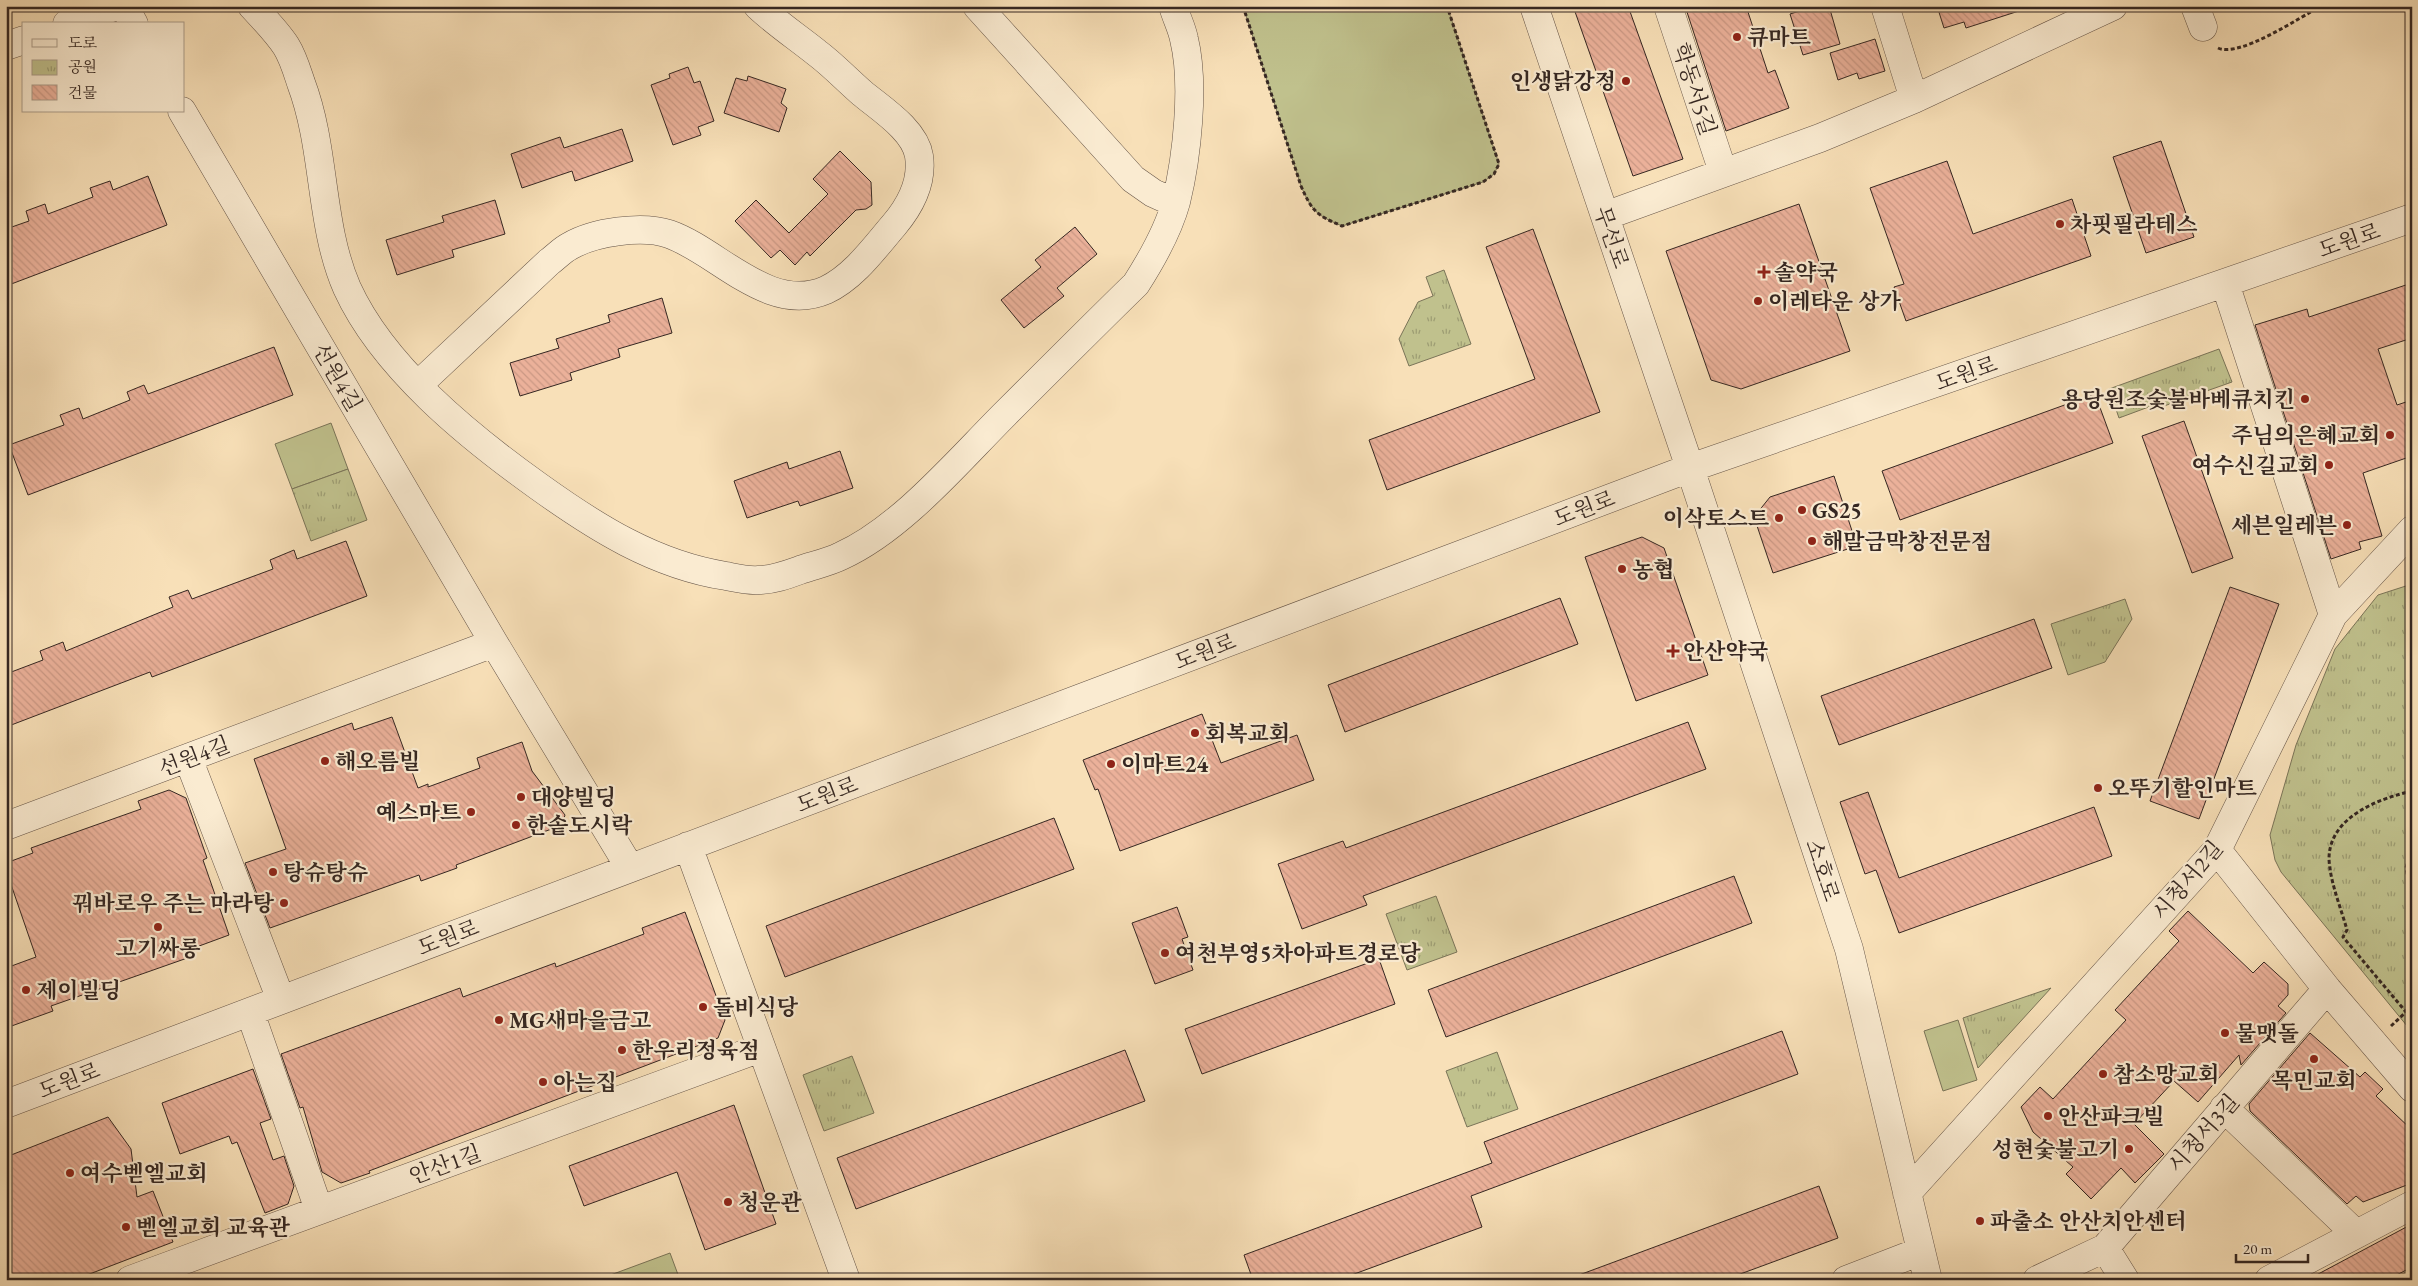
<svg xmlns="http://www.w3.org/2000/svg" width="2418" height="1286" viewBox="0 0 2418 1286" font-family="'EB Garamond','Noto Serif KR',serif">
<defs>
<pattern id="park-tufts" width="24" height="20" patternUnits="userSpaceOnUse" patternTransform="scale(1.25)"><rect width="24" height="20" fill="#c0c18d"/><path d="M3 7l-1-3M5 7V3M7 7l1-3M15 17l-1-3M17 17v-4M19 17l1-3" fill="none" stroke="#9d9d73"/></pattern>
<pattern id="building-back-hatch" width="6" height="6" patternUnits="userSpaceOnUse" patternTransform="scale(1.25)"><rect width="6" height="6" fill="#ebb19a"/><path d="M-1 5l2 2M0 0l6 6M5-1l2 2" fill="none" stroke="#ca9884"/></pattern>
</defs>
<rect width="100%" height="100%" fill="#f8e0b8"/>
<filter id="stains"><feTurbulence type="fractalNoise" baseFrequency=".004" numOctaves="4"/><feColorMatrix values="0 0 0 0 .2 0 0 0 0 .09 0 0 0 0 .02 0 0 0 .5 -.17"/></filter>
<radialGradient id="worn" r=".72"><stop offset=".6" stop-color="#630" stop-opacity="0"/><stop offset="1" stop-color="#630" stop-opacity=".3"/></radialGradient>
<path fill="#c0c18d" stroke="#7a7458" d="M 1243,6 L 1447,6 L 1499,164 L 1494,174 L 1483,182 L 1342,226 C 1316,215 1312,211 1301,186 Z
M 331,423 L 348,469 L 292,489 L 275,444 Z
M 1958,1020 L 1977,1080 L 1943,1091 L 1924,1031 Z
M 670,1253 L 680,1280 L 597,1280 Z"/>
<path fill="url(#park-tufts)" stroke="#7a7458" d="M 1444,270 L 1471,344 L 1409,366 L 1399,339 L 1418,302 L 1433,296 L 1426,277 Z
M 2219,349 L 2232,382 L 2164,406 L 2162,402 L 2119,418 L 2109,389 Z
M 348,469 L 367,520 L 311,541 L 292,489 Z
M 2412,584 L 2412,1032 L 2281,872 L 2275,860 L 2270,835 L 2296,745 L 2335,649 L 2378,595 Z
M 2125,599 L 2132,619 L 2105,662 L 2068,675 L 2051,624 Z
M 1436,896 L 1457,952 L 1407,970 L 1386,914 Z
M 2051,988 L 1978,1068 L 1963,1018 Z
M 1497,1052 L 1518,1109 L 1467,1127 L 1446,1071 Z
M 852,1056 L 874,1113 L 824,1131 L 803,1075 Z"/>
<path fill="url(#building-back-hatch)" stroke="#352722" d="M 1573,6 L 1628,6 L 1683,159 L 1633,176 Z
M 1685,6 L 1746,6 L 1768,73 L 1775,70 L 1789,108 L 1726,131 Z
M 1816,6 L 1829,6 L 1840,44 L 1803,55 L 1790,14 Z
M 1937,6 L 2021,6 L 2022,10 L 1966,28 L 1964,22 L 1944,28 Z
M 1875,39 L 1885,71 L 1859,79 L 1857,73 L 1838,80 L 1830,53 Z
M 688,67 L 694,83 L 700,81 L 714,121 L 698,127 L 701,135 L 673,145 L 651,85 L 670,78 L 669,74 Z
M 748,76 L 786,89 L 781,103 L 787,108 L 779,132 L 724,113 L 736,78 L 747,81 Z
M 622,129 L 633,161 L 575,181 L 572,171 L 522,188 L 511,154 L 560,137 L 564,148 Z
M 2161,141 L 2194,237 L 2146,253 L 2113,157 Z
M 840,151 L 871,182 L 872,205 L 866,209 L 856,210 L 810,256 L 807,252 L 795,265 L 780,250 L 771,258 L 735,221 L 756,200 L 789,233 L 828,194 L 813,179 Z
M 1947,161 L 1973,234 L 2072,199 L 2091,256 L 1906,321 L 1894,287 L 1904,284 L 1870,188 Z
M 148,176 L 167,225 L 6,286 L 6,229 L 29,221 L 26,211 L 45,204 L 48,214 L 93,197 L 90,188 L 110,181 L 113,190 Z
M 495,200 L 505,234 L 452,250 L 454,257 L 397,275 L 386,240 L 444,222 L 442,216 Z
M 1799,204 L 1850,351 L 1741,389 L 1711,380 L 1666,251 Z
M 1075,227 L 1097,254 L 1057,288 L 1064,296 L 1024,328 L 1001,300 L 1041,267 L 1035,260 Z
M 1533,229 L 1600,412 L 1387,490 L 1369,440 L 1535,379 L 1486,247 Z
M 2412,283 L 2412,338 L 2378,349 L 2397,405 L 2412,400 L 2412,456 L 2363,473 L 2382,536 L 2359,542 L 2361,549 L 2331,559 L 2255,325 L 2307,309 L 2309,317 Z
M 662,298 L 672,333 L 618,349 L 620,357 L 570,373 L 572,380 L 520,396 L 510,363 L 559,348 L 556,339 L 610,322 L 608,315 Z
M 274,347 L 293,395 L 28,495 L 9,445 L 64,425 L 60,415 L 79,408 L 83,419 L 130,400 L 127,392 L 144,385 L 148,394 Z
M 2095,394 L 2113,443 L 1900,520 L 1882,471 Z
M 2184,421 L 2233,558 L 2192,573 L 2142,436 Z
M 840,451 L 853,488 L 800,506 L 798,501 L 747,518 L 734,481 L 787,462 L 789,469 Z
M 1834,476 L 1857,546 L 1773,573 L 1754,517 L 1770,497 Z
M 1642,537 L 1664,548 L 1708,675 L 1636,701 L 1585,557 Z
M 346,541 L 367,596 L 152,677 L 150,672 L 6,727 L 6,674 L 43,660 L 40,651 L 63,642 L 66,651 L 173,607 L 169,597 L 188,590 L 192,599 L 273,569 L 270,560 L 294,550 L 297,559 Z
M 2230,587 L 2279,604 L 2199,819 L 2150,801 Z
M 1560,598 L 1578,644 L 1345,732 L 1328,685 Z
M 2034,619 L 2052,668 L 1839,745 L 1821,696 Z
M 1202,714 L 1221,763 L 1297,735 L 1314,780 L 1120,851 L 1098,789 L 1095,790 L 1083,760 Z
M 392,717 L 418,788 L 428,784 L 428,787 L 480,768 L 477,758 L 522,742 L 532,771 L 565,815 L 562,825 L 456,865 L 457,868 L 421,881 L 419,875 L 270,928 L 245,863 L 286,849 L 254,759 L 352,723 L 354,730 Z
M 1688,722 L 1706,769 L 1363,896 L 1367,905 L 1302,929 L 1278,864 L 1343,841 L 1346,848 Z
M 169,790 L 186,798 L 207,858 L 203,860 L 229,935 L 191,949 L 193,956 L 51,1006 L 53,1011 L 6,1028 L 6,968 L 36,957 L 6,870 L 6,863 L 33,853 L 31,848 L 141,809 L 138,801 Z
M 1868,792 L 1899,878 L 2094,807 L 2112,856 L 1899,933 L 1876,870 L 1865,874 L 1840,802 Z
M 1054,818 L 1074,869 L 785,977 L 766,926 Z
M 1734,876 L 1752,923 L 1446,1037 L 1428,990 Z
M 1177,907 L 1188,937 L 1182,939 L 1193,970 L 1155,984 L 1132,923 Z
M 2188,911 L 2253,973 L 2264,962 L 2288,984 L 2288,995 L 2278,1006 L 2286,1013 L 2241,1065 L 2239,1055 L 2198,1102 L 2174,1081 L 2134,1124 L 2164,1154 L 2135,1183 L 2121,1168 L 2091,1199 L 2066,1174 L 2073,1167 L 2033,1132 L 2021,1107 L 2040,1087 L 2053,1099 L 2126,1020 L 2115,1010 L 2179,941 L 2169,931 Z
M 685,912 L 725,1020 L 718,1038 L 369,1171 L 370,1173 L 341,1183 L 322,1172 L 303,1107 L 300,1108 L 281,1054 L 460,988 L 463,997 L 555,963 L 556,967 L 644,934 L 642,928 Z
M 1379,959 L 1395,1004 L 1202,1074 L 1185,1029 Z
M 1782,1031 L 1798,1074 L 1471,1196 L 1482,1227 L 1338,1280 L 1253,1280 L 1244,1255 L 1492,1163 L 1484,1142 Z
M 2310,1033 L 2360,1077 L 2365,1072 L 2383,1089 L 2376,1096 L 2412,1130 L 2412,1183 L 2363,1202 L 2356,1196 L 2347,1204 L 2250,1111 L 2249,1104 Z
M 1125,1050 L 1145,1101 L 856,1209 L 837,1158 Z
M 253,1069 L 271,1119 L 260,1123 L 273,1160 L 284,1156 L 294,1186 L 288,1204 L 265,1213 L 237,1142 L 232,1144 L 229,1136 L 180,1154 L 162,1103 Z
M 734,1105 L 776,1224 L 705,1250 L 677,1172 L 584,1206 L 569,1166 Z
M 108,1117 L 131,1149 L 137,1197 L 153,1191 L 173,1242 L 74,1280 L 6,1280 L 6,1157 Z
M 1819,1186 L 1838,1238 L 1724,1280 L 1572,1280 L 1571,1278 Z
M 2412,1224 L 2412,1267 L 2387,1280 L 2307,1280 Z"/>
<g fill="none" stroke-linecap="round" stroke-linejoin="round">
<g stroke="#665548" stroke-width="29">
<path id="minor" d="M 124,6 L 134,24
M 252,6 C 264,19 277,32 286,46 C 293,57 297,71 301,83 C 326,149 319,224 347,288 C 383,367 468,436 538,486 C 595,527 655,565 726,576 C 736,578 748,581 759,580 C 774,580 789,574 803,569 C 815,565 829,562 841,556 C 901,529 958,461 1005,414 C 1048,371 1092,327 1136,284 C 1152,259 1168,231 1176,202 C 1187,157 1195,84 1184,39 C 1182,28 1176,17 1173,6
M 977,6 L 1133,179 L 1153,193 L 1175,203
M 1534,6 L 1690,468 L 1849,949 L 1928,1280
M 1668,6 L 1723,172
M 1885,6 L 1914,99
M 2195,6 L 2203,27
M 67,24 L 116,6
M 6,46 L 24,40
M 182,111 L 494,643 L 630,868
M 1605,216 L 1820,138 L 1914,99 L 2113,6
M 2225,283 L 2333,615
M 418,385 L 549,262 C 556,257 562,250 570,246 C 594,232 642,225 669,234 C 718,251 769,315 826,290 C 854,277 875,247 894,225 C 910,206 923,183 919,156 C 915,130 881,109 862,93 C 847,80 833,65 817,53 C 797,37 776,23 758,6
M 188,758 L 281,1000
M 6,826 L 494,643
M 688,846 L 846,1280
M 2217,850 L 2327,989 L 2412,1088
M 250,1012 L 319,1210
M 6,1104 L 1690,468 L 2412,218
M 2224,1108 L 2356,1234
M 1907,1193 L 2217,850 L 2333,615 L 2412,530
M 130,1280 L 761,1048
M 1846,1280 L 1921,1251
M 2037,1280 L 2105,1248
M 2125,1280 L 2105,1248 L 2327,989
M 2269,1280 L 2412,1205"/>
</g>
<path stroke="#352722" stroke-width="3" stroke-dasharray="4 2.5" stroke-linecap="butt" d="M 1243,6 L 1301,186 C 1312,211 1316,215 1342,226 L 1483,182 L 1494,174 L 1499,164 L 1447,6
M 2218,48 C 2239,58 2299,18 2321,6
M 2412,845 L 2406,868 L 2412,901
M 2391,1026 L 2406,1012 L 2343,937 L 2347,930 C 2341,908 2330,882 2329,859 C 2329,817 2378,799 2412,791"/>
<use href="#minor" stroke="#faebd1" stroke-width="28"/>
</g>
<g fill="#8f2418" stroke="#faebd1" stroke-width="2">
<circle cx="1737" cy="37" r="5"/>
<circle cx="1626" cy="81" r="5"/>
<circle cx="2060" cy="224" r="5"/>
<path d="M1761.5 264.5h5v5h5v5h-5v5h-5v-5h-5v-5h5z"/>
<circle cx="1758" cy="301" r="5"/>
<circle cx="2305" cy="399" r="5"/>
<circle cx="2390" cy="435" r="5"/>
<circle cx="2329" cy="465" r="5"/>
<circle cx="1802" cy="510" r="5"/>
<circle cx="1779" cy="518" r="5"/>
<circle cx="2347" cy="525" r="5"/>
<circle cx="1812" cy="541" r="5"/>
<circle cx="1622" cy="569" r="5"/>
<path d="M1670.5 643.5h5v5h5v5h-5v5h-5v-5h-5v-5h5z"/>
<circle cx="1195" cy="733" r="5"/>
<circle cx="325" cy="761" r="5"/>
<circle cx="1111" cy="764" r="5"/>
<circle cx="2098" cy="788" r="5"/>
<circle cx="521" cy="797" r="5"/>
<circle cx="471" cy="812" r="5"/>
<circle cx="516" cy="825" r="5"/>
<circle cx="273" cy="872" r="5"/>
<circle cx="284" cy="903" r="5"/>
<circle cx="158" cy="927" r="5"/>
<circle cx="1165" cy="953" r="5"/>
<circle cx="26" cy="990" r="5"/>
<circle cx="703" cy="1007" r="5"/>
<circle cx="499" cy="1020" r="5"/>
<circle cx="2225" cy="1033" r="5"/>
<circle cx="622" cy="1050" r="5"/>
<circle cx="2314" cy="1059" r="5"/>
<circle cx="2103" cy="1074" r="5"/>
<circle cx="543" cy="1082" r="5"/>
<circle cx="2048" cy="1116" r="5"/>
<circle cx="2129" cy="1149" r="5"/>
<circle cx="70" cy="1173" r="5"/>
<circle cx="728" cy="1202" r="5"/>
<circle cx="1980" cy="1221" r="5"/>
<circle cx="126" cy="1227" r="5"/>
</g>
<g text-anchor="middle" stroke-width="4.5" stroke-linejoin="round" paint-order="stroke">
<g font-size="22" font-weight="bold" fill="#352722" stroke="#faebd1" text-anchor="start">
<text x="1747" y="45">큐마트</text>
<text x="1616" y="89" text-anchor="end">인생닭강정</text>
<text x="2070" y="232">차핏필라테스</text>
<text x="1774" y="280">솔약국</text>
<text x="1768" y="309">이레타운 상가</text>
<text x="2295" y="407" text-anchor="end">용당원조숯불바베큐치킨</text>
<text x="2380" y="443" text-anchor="end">주님의은혜교회</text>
<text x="2319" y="473" text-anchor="end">여수신길교회</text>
<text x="1812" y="518">GS25</text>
<text x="1769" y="526" text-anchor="end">이삭토스트</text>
<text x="2337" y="533" text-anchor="end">세븐일레븐</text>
<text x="1822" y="549">해말금막창전문점</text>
<text x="1632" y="577">농협</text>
<text x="1683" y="659">안산약국</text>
<text x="1205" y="741">회복교회</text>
<text x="335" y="769">해오름빌</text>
<text x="1121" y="772">이마트24</text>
<text x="2108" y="796">오뚜기할인마트</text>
<text x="531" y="805">대양빌딩</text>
<text x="461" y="820" text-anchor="end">예스마트</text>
<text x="526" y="833">한솥도시락</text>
<text x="283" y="880">탕슈탕슈</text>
<text x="274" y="911" text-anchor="end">꿔바로우 주는 마라탕</text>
<text x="158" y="956" text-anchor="middle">고기싸롱</text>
<text x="1175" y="961">여천부영5차아파트경로당</text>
<text x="36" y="998">제이빌딩</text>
<text x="713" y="1015">돌비식당</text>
<text x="509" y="1028">MG새마을금고</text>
<text x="2235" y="1041">물맷돌</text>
<text x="632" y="1058">한우리정육점</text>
<text x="2113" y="1082">참소망교회</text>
<text x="2314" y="1088" text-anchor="middle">목민교회</text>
<text x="553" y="1090">아는집</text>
<text x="2058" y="1124">안산파크빌</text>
<text x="2119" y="1157" text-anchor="end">성현숯불고기</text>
<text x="80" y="1181">여수벧엘교회</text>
<text x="738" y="1210">청운관</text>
<text x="1990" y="1229">파출소 안산치안센터</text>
<text x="136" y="1235">벧엘교회 교육관</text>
</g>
<g font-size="22" fill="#352722" stroke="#faebd1">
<text transform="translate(1695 89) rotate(72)" y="8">학동서5길</text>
<text transform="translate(1612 237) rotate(71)" y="8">무선로</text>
<text transform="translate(2349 240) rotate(-19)" y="8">도원로</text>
<text transform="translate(1966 373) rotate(-19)" y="8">도원로</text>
<text transform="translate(338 377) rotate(60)" y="8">선원4길</text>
<text transform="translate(1584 508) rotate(-21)" y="8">도원로</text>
<text transform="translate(1205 651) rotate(-21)" y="8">도원로</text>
<text transform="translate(194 756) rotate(-21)" y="8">선원4길</text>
<text transform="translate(827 794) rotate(-21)" y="8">도원로</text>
<text transform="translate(1823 870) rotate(72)" y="8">소호로</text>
<text transform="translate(2187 880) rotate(-50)" y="8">시청서2길</text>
<text transform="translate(448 937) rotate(-21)" y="8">도원로</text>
<text transform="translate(69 1080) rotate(-21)" y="8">도원로</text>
<text transform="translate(2203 1133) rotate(-49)" y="8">시청서3길</text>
<text transform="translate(445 1164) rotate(-20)" y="8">안산1길</text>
</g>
</g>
<rect width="2418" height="1286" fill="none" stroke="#f8e0b8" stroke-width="25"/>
<rect x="8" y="8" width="2403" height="1271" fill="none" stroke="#352722" stroke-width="2.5"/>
<rect x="12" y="12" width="2393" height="1261" fill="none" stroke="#352722"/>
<rect x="22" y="22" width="162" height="90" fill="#faebd1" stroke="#ab9d8b"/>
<rect x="32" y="39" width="25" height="8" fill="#faebd1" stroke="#ab9d8b"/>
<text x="68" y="48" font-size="15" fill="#352722">도로</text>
<rect x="32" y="60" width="25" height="15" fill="url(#park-tufts)" stroke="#ab9d8b"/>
<text x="68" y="72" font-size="15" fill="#352722">공원</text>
<rect x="32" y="85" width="25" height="15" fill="url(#building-back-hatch)" stroke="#ab9d8b"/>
<text x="68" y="98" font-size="15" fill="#352722">건물</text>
<path d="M2236 1254v8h72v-8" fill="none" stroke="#352722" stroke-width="2.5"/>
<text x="2243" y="1254" font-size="15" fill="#352722" stroke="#faebd1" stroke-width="4" paint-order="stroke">20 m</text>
<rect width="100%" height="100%" filter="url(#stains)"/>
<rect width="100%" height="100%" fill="url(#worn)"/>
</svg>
